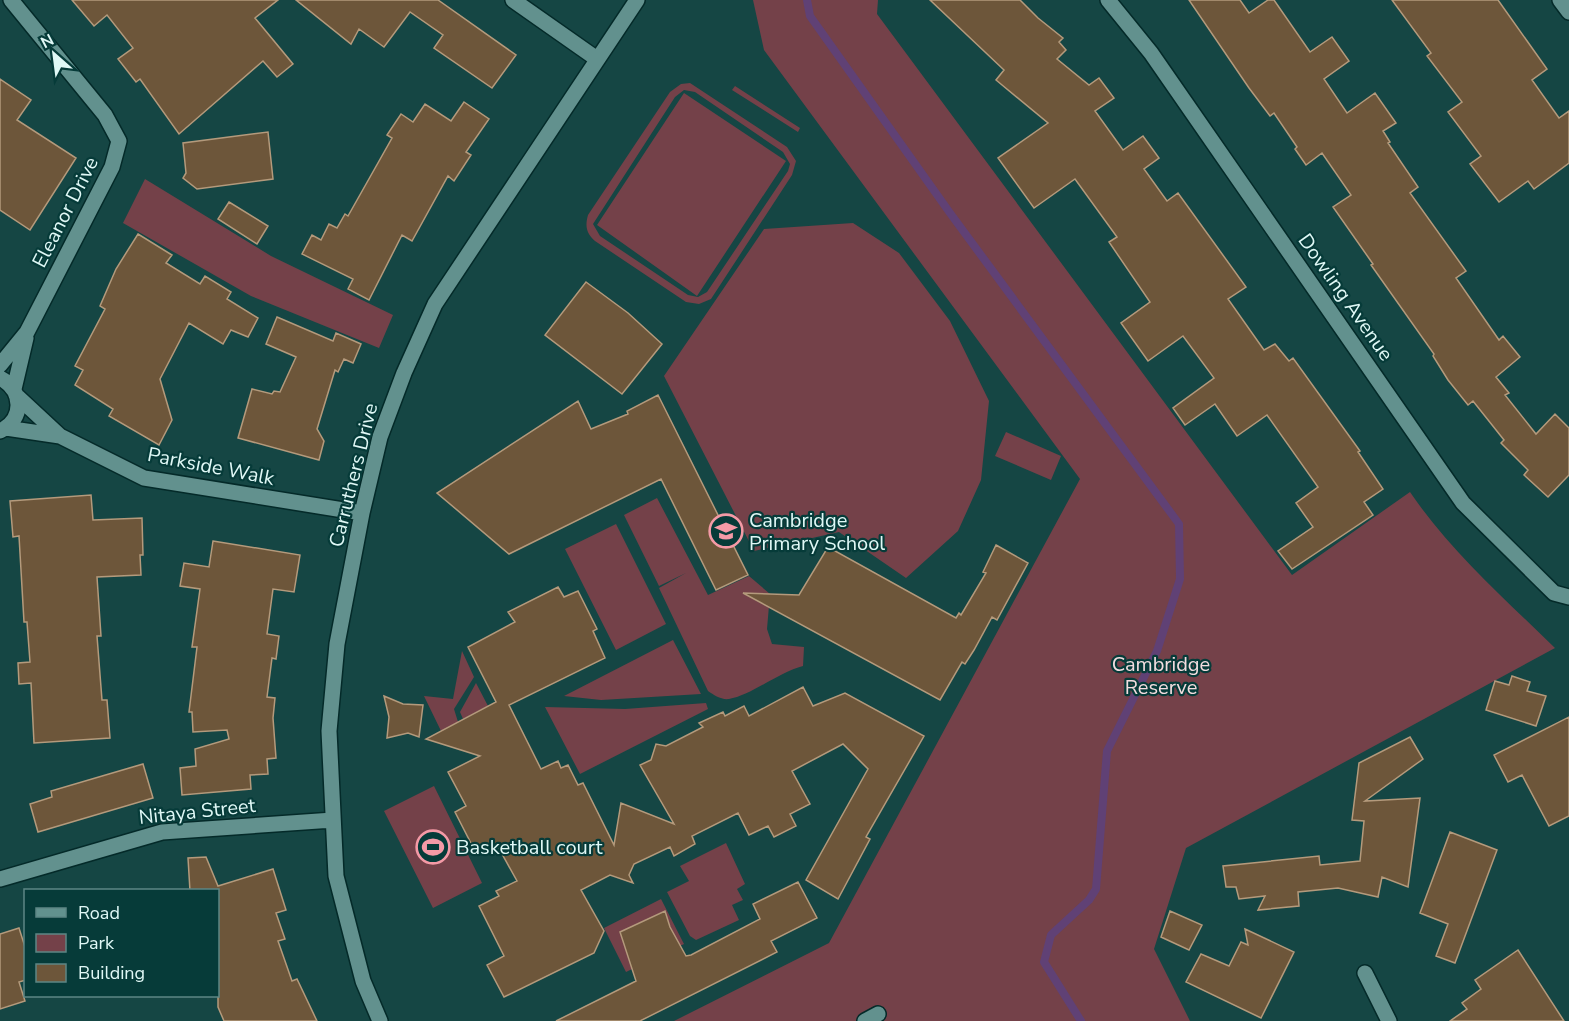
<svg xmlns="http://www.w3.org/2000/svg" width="1569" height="1021" viewBox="0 0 1569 1021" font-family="'Nunito Sans',sans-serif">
<rect width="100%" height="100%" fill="#154644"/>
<path fill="#744149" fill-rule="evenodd" d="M 753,0 L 878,0 L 877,14 L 1292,575 L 1410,492 C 1450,551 1504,598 1555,648 L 1186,848 L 1154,949 L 1190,1021 L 674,1021 L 829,943 L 1080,479 L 764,50 Z
M 690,83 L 787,147 L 796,161 L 792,175 L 711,299 L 699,304 L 686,302 L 595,241 C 586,233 585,226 588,215 L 670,92 L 681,84 ZM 684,90 L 695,92 L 783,152 L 790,164 L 788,171 L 707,292 L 698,297 L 688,295 L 600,236 L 593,224 L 675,97 Z
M 735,86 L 800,128 L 798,132 L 732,90 Z
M 684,93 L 786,161 L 697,296 L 597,225 Z
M 145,179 L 271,256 L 393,315 L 379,348 L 251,296 L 123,223 Z
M 853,223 L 899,253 L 950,321 L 989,401 L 981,480 L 958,531 L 906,578 L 839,532 L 754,551 L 664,376 L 764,229 Z
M 1006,432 L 1061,456 L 1051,480 L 995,456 Z
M 657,498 L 708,595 L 749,576 L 770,594 L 767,629 L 772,644 L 804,647 L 803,666 C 779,672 750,696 729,699 C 721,700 714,695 708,691 L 659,588 L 686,573 L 659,586 L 624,515 Z
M 616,524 L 666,624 L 616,650 L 565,549 Z
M 673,640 L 701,694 L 601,700 L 564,696 Z
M 462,651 L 474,677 L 454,709 L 458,722 L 441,731 L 424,696 L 453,699 Z
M 476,683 L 488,706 L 463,719 L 460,712 Z
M 706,703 L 708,709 L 580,774 L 545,707 L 625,709 Z
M 434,786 L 482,883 L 433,908 L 384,811 Z
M 726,843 L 745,884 L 737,889 L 743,900 L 732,905 L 739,920 L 696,940 L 690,936 L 667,892 L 689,881 L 680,866 Z
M 661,899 L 684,944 L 626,972 L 604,928 Z"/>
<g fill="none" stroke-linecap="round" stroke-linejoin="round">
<path stroke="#604175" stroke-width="8" d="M 807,0 L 810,16 L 950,213 L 1179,524 L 1180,579 L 1157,651 L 1107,751 L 1096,889 L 1089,900 L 1051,935 L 1044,962 L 1081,1021"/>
</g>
<path fill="#6d563a" stroke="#b49a7c" stroke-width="1.5" d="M 72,0 L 278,0 L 255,18 L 293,64 L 277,77 L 263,61 L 179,134 L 140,79 L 136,82 L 118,59 L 133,48 L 107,15 L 94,26 Z
M 296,0 L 438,0 L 516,55 L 492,88 L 434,48 L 443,35 L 410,12 L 384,47 L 359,29 L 351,44 Z
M 930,0 L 1020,0 L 1038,18 L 1063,38 L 1059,42 L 1066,50 L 1057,59 L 1089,85 L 1099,78 L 1114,98 L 1095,111 L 1123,150 L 1143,136 L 1159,158 L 1144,169 L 1167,201 L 1178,193 L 1246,287 L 1228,299 L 1264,350 L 1275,344 L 1289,361 L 1293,358 L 1360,451 L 1358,452 L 1383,489 L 1364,502 L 1373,515 L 1292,569 L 1278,551 L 1313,527 L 1296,503 L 1318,487 L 1267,415 L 1237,436 L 1215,404 L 1185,425 L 1173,408 L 1214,378 L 1183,336 L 1148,361 L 1121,323 L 1150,302 L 1109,242 L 1117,237 L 1075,179 L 1034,208 L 998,158 L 1048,123 L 996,80 L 1004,70 Z
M 1189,0 L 1240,0 L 1249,13 L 1268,0 L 1274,0 L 1310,52 L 1332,37 L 1349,61 L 1324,79 L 1347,113 L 1375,93 L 1396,123 L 1383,131 L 1390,142 L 1388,143 L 1418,187 L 1410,193 L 1466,271 L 1456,278 L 1499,340 L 1503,336 L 1520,357 L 1496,377 L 1509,393 L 1505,395 L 1536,434 L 1555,414 L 1569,428 L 1569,475 L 1548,497 L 1524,475 L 1528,470 L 1501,443 L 1504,440 L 1473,401 L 1468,405 L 1448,380 L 1433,356 L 1434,354 L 1371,265 L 1373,264 L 1333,207 L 1351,195 L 1322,153 L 1306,165 L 1295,149 L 1297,147 L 1274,113 L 1270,116 L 1249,88 Z
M 1392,0 L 1498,0 L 1547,69 L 1532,80 L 1559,118 L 1569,111 L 1569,163 L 1534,189 L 1528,181 L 1499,202 L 1470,164 L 1481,156 L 1448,112 L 1462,102 L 1427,56 L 1431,53 Z
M 0,79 L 31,100 L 17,120 L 76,158 L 30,230 L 0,210 Z
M 464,102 L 489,119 L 466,152 L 471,155 L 454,181 L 448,176 L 412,241 L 402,235 L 369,300 L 348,289 L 353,279 L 302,254 L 312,235 L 321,240 L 329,224 L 337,228 L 345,214 L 348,216 L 392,138 L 387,135 L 401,114 L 413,122 L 425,104 L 451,121 Z
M 268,132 L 273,179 L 197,189 L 183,178 L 186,173 L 183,143 Z
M 229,202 L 268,226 L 257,244 L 218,219 Z
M 138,234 L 172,255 L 166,263 L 200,284 L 205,276 L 231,292 L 227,299 L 258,318 L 248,337 L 231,330 L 223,344 L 189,323 L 160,379 L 172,420 L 159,445 L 109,416 L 113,409 L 75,385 L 83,370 L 75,366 L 105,309 L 100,306 L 116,269 Z
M 586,282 L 628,313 L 662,344 L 622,394 L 545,335 Z
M 277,317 L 333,341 L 336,333 L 361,344 L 353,363 L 344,359 L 338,372 L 335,370 L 317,429 L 324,441 L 319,460 L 238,438 L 252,389 L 272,394 L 274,391 L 280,392 L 296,357 L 266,344 Z
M 658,395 L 748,575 L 716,590 L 661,479 L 509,554 L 437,493 L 578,401 L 591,429 L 628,414 L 627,411 Z
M 91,495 L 93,520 L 142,518 L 143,555 L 140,555 L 141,575 L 97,577 L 101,636 L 97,636 L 102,700 L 107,700 L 110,738 L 34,743 L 31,683 L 19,684 L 18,663 L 30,662 L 27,622 L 24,622 L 19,536 L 13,537 L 10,501 Z
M 213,541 L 300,555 L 294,592 L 273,589 L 267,634 L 279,636 L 276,659 L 272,658 L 267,697 L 275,698 L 273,718 L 276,758 L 267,759 L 268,774 L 250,775 L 251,789 L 182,795 L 180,768 L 196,766 L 195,749 L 229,739 L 227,730 L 193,732 L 192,712 L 189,712 L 197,647 L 192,647 L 200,589 L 180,586 L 184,563 L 209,567 Z
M 996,545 L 1028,563 L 997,620 L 992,617 L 974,650 L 965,664 L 962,662 L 940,700 L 743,593 L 799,595 L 828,547 L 956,618 L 959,613 L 961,615 L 986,573 L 983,572 Z
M 558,587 L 564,597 L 578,591 L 597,629 L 593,631 L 605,658 L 509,705 L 541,769 L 558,761 L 561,768 L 568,765 L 578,785 L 583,783 L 614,845 L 621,803 L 674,824 L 640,765 L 651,760 L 656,744 L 666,746 L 703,727 L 699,723 L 723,712 L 725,716 L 744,706 L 749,716 L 803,687 L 813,706 L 845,693 L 924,736 L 866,837 L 870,839 L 838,899 L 806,880 L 868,769 L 843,744 L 792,771 L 810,804 L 790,814 L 796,826 L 774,837 L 768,826 L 749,835 L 738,813 L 692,836 L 695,844 L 674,856 L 670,847 L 634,864 L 629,875 L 633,883 L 610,875 L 581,890 L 604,931 L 594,953 L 504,997 L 487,965 L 504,956 L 479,906 L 499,896 L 496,891 L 517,881 L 497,845 L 477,855 L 455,812 L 466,806 L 448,772 L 480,756 L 426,739 L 496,702 L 468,647 L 515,622 L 508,612 Z
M 1512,676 L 1530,682 L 1527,691 L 1546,696 L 1536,726 L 1486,710 L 1495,681 L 1509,685 Z
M 384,696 L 403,704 L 423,705 L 419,737 L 408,733 L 387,738 L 389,717 Z
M 1569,717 L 1569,816 L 1549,826 L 1522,775 L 1508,782 L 1494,755 Z
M 1410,737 L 1423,759 L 1365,801 L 1420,798 L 1408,887 L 1382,877 L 1378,897 L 1338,888 L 1298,892 L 1299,906 L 1258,910 L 1265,896 L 1239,899 L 1236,887 L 1226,887 L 1223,866 L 1319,856 L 1320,865 L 1360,861 L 1364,821 L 1352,820 L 1359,763 Z
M 143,764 L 153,798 L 38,832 L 30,804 L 52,797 L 51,791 Z
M 1450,832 L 1497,850 L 1455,963 L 1436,956 L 1448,924 L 1420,913 Z
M 206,857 L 218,886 L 273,869 L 286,910 L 276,913 L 285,939 L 278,941 L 292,981 L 297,979 L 317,1021 L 224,1021 L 218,1007 L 218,891 L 190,891 L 188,858 Z
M 798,882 L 817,918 L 771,941 L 777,952 L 640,1021 L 556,1021 L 636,981 L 620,932 L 665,911 L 670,927 L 686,956 L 691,955 L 760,919 L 753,904 Z
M 1170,911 L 1202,925 L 1189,950 L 1161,937 Z
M 19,928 L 26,950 L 26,980 L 19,982 L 25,1001 L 0,1009 L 0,934 Z
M 1245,929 L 1294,952 L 1261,1018 L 1186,982 L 1201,954 L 1229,966 L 1241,942 L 1248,945 Z
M 1518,950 L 1564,1021 L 1450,1021 L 1467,1009 L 1462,1003 L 1481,989 L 1475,980 Z"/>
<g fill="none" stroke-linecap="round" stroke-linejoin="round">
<g stroke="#042a29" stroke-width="18">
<path id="minor" d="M 513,0 L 597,59
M 1108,0 L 1151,53 L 1463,503 L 1554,593 L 1569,597
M 1560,0 L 1569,12
M 0,365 L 27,332 L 112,167 L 119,141 L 105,115 L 11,0
M 0,378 C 23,390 25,419 0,431
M 14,389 L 26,338
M 18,397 L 60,436 L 144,478 L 362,513
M 6,428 L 60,436
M 0,879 L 162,832 L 333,820
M 1365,973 L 1389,1021
M 380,1021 L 363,981 L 336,876 L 329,731 L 337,644 L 362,513 L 380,437 L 404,373 L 435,304 L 637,0
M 865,1021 L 878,1014"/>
</g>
<use href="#minor" stroke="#62918e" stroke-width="15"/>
</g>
<defs>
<g id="school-ring" transform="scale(1.725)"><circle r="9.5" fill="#063b39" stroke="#f49aa6" stroke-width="1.5"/><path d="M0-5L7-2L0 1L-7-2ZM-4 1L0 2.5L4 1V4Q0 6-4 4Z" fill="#f49aa6"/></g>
<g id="stadium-ring" transform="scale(1.725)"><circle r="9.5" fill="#063b39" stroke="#f49aa6" stroke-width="1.5"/><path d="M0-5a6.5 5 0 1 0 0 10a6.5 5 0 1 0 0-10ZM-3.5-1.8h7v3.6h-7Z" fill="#f49aa6"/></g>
</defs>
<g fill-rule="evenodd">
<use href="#school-ring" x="726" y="531"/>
<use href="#stadium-ring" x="433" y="847"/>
</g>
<g text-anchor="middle" stroke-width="4.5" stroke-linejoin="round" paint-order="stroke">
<g font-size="20" fill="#e0f8f6" stroke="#063b39">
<text transform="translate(65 212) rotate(-63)" y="7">Eleanor Drive</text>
<text transform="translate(1346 297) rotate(55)" y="7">Dowling Avenue</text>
<text transform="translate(211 466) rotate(11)" y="7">Parkside Walk</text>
<text transform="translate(353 475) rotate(-76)" y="7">Carruthers Drive</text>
<text transform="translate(197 811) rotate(-6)" y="7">Nitaya Street</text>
</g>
<g font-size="20" fill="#e0f8f6" stroke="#063b39" text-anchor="start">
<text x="749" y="527">Cambridge<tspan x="749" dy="23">Primary School</tspan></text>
<text x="456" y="854">Basketball court</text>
</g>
<g font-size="20" fill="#f3dddf" stroke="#063b39">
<text x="1161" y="671">Cambridge<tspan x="1161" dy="23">Reserve</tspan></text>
</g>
</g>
<rect x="24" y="889" width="195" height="108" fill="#063b39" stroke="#5d8785" stroke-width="1.5"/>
<rect x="36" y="908" width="30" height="9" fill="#62918e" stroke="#5d8785" stroke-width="1.5"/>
<text x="78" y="919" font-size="18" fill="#e0f8f6">Road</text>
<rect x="36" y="934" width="30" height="18" fill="#744149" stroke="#5d8785" stroke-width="1.5"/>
<text x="78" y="949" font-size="18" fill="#e0f8f6">Park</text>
<rect x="36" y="964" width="30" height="18" fill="#6d563a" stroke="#5d8785" stroke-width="1.5"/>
<text x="78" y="979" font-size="18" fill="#e0f8f6">Building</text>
<g transform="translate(54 54) rotate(332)" stroke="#063b39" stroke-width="4.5" paint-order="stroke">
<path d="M0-4.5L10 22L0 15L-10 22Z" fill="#e0f8f6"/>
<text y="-9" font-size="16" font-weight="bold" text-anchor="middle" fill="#e0f8f6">N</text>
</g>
</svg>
